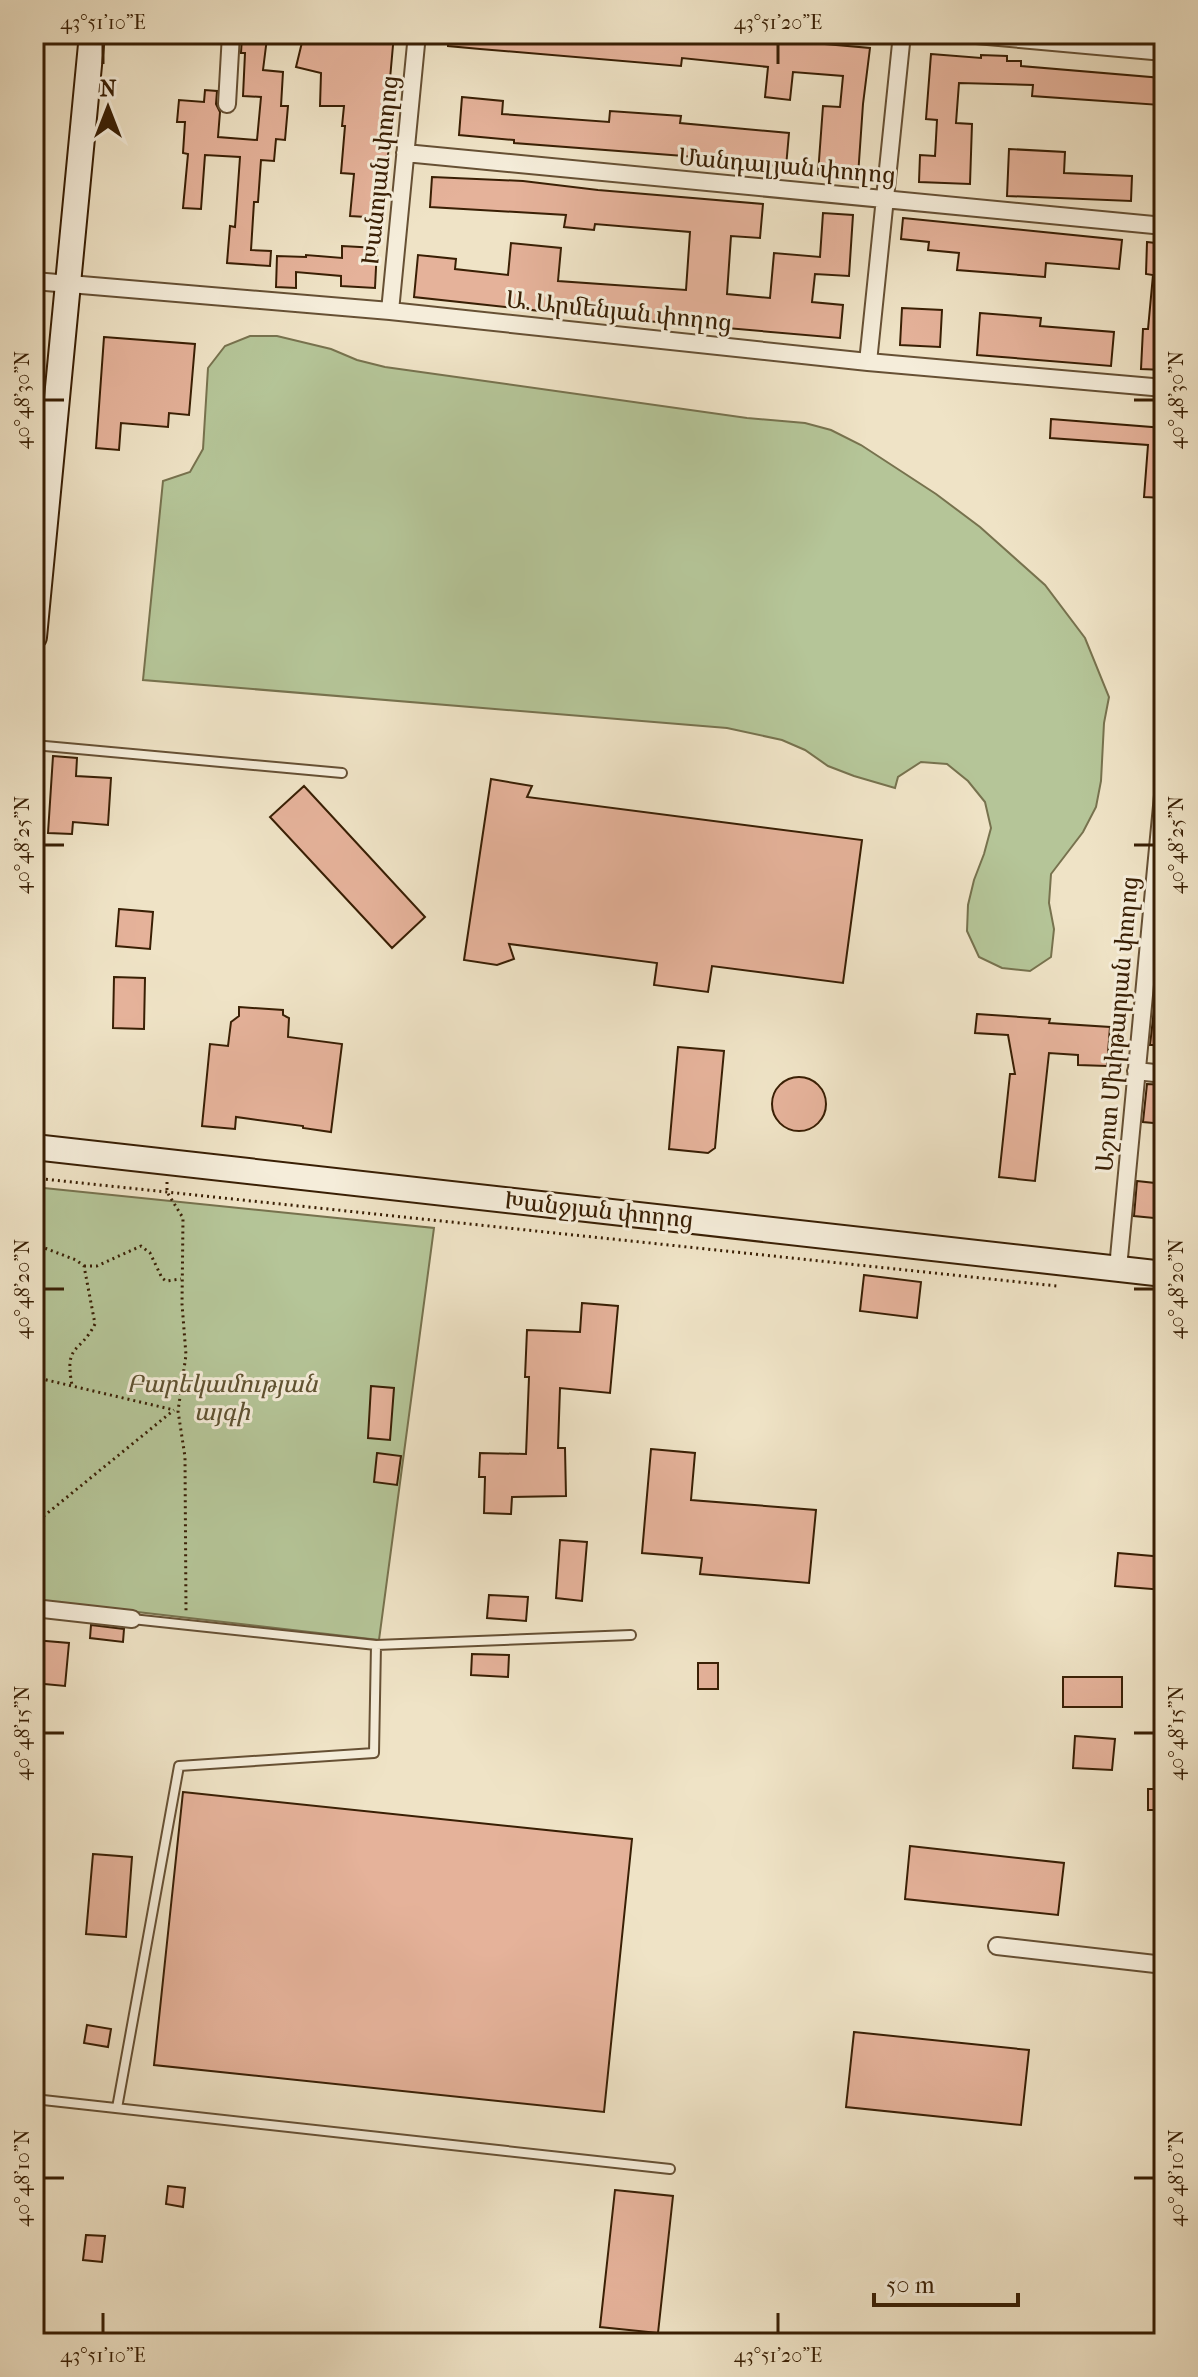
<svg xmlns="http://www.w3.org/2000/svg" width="1198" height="2377" viewBox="0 0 1198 2377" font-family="'IM FELL French Canon','Noto Serif Armenian',serif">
<rect width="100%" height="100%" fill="#efe3c6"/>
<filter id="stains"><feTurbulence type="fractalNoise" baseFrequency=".0025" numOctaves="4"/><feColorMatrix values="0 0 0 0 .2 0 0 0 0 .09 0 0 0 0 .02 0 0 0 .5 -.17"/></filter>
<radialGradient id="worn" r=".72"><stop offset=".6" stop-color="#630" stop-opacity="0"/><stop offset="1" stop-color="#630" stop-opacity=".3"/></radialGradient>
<path fill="#b5c598" stroke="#77724e" stroke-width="2" d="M 250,336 L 277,336 L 331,349 L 357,360 L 385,367 L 747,418 L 805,423 L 831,430 L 861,445 L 936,494 L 980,527 L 1045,585 L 1085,638 L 1109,697 L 1104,723 L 1101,781 L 1096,807 L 1083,832 L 1051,874 L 1049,903 L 1054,929 L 1051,957 L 1030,971 L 1002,968 L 979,957 L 967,931 L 968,905 L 974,880 L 984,854 L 991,828 L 985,802 L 968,781 L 947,764 L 921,762 L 898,777 L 895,788 L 854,776 L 828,766 L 805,750 L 782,740 L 727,728 L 143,680 L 163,481 L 190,472 L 203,449 L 208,368 L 225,346 Z
M 34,1187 L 434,1228 L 379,1640 L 34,1600 Z"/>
<path fill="#e5b29a" stroke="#391f04" stroke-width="2" d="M 304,34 L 343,34 L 363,38 L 364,34 L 394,34 L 390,79 L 394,80 L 383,218 L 350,216 L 354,174 L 341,173 L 345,126 L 342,126 L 344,106 L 320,106 L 321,73 L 296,67 Z
M 448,34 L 712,34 L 870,48 L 863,104 L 858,176 L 818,174 L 823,106 L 840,107 L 843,76 L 793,72 L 790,100 L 765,97 L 768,67 L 682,58 L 681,66 L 480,49 L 448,46 Z
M 242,36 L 267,38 L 263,70 L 283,72 L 281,106 L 288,106 L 285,140 L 276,139 L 274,161 L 261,160 L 258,202 L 254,202 L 251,250 L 271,251 L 270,266 L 227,263 L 230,226 L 235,227 L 240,157 L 205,155 L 201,209 L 183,208 L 188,154 L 183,153 L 185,122 L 177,122 L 179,100 L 204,102 L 205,90 L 217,91 L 216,104 L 220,112 L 218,137 L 257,140 L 261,97 L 243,96 L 245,53 L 241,53 Z
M 931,54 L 981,58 L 981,55 L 1007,56 L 1007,61 L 1021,61 L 1021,66 L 1162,78 L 1160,105 L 1032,96 L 1033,85 L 959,83 L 956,123 L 972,124 L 970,184 L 919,182 L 920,155 L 935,156 L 937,120 L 926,119 Z
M 462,97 L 503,101 L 502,114 L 609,122 L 610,111 L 681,116 L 680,123 L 789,133 L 786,167 L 684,156 L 514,143 L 514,140 L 459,135 Z
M 1009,149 L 1065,152 L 1064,173 L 1132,176 L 1131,201 L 1007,196 Z
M 432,177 L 523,181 L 598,190 L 763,204 L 760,238 L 731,236 L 727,294 L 770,298 L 774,253 L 820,257 L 823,213 L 853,215 L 849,276 L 815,274 L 812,302 L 843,305 L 840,338 L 577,315 L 414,297 L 418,255 L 456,259 L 455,269 L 508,275 L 511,243 L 561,248 L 558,281 L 686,290 L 690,232 L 595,224 L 594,230 L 564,227 L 566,215 L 430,207 Z
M 903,218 L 1122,240 L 1119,269 L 1046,263 L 1045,277 L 957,270 L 959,253 L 928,250 L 929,242 L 901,239 Z
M 1147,242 L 1164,244 L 1164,370 L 1141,369 L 1143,329 L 1148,329 L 1153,275 L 1146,274 Z
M 342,246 L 377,248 L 375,288 L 341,286 L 341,276 L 296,272 L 296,288 L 276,287 L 277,256 L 306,257 L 306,255 L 342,258 Z
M 902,308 L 942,310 L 940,347 L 900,345 Z
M 980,313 L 1041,318 L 1040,326 L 1114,332 L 1111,366 L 977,355 Z
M 104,337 L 195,344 L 189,415 L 169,413 L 168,427 L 121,423 L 119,450 L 96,448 Z
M 1051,419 L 1164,428 L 1164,498 L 1144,497 L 1148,445 L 1050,438 Z
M 53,756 L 77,758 L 76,776 L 111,778 L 108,825 L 73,822 L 72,834 L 48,833 Z
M 491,779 L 532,786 L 527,797 L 862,840 L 843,983 L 712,966 L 708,992 L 654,985 L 657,963 L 509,944 L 514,959 L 497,965 L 464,960 Z
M 304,786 L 425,917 L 392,948 L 270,817 Z
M 119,909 L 153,912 L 150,949 L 116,946 Z
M 114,977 L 145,978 L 144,1029 L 113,1028 Z
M 239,1007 L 283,1010 L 283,1015 L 289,1018 L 288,1037 L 342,1044 L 331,1132 L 303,1128 L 303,1126 L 236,1117 L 235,1129 L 202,1126 L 210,1044 L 228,1046 L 231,1022 L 239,1016 Z
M 1154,1010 L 1164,1011 L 1164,1045 L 1150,1045 Z
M 977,1014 L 1050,1019 L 1049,1023 L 1110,1027 L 1107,1066 L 1078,1065 L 1078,1055 L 1049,1053 L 1035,1181 L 999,1177 L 1010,1074 L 1015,1074 L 1008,1035 L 975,1033 Z
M 678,1047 L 724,1051 L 715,1148 L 708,1153 L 669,1149 Z
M772 1104a27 27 0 1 1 54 0a27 27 0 1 1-54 0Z
M 1147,1084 L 1164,1085 L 1164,1124 L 1143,1122 Z
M 1137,1181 L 1164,1184 L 1164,1219 L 1134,1216 Z
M 864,1275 L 921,1282 L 917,1318 L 860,1311 Z
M 582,1303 L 618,1306 L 610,1393 L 560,1388 L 558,1448 L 565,1448 L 566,1496 L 512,1497 L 511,1514 L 484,1513 L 485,1477 L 479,1477 L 480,1453 L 526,1454 L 529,1377 L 525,1377 L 527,1330 L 580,1332 Z
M 371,1386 L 394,1388 L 390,1440 L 368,1438 Z
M 651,1449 L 695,1453 L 691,1500 L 816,1510 L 809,1583 L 700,1574 L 702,1558 L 642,1553 Z
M 377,1453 L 401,1456 L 397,1485 L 374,1482 Z
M 560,1540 L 587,1542 L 582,1601 L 556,1598 Z
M 1118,1553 L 1164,1557 L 1164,1590 L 1115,1586 Z
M 489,1595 L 528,1597 L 526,1621 L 487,1618 Z
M 91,1625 L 124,1629 L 123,1642 L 90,1638 Z
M 34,1640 L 69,1643 L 65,1686 L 34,1683 Z
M 472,1654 L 509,1655 L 508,1677 L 471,1675 Z
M 698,1663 L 718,1663 L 718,1689 L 698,1689 Z
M 1063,1677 L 1122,1677 L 1122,1707 L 1063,1707 Z
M 1075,1736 L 1115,1739 L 1112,1770 L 1073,1768 Z
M 1148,1789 L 1164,1789 L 1164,1810 L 1148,1810 Z
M 183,1792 L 632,1839 L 604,2112 L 154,2065 Z
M 910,1846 L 1064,1863 L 1058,1915 L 905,1899 Z
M 93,1854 L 132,1857 L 126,1937 L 86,1934 Z
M 87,2025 L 111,2029 L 108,2047 L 84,2043 Z
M 854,2032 L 1029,2050 L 1021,2125 L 846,2107 Z
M 168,2186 L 185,2188 L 183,2207 L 166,2204 Z
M 615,2190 L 673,2196 L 658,2333 L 600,2327 Z
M 86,2235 L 105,2236 L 102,2262 L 83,2260 Z"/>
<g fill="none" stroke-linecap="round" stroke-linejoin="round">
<g stroke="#665034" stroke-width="12">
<path id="lane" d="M 34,745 L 342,773
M 376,1645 L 631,1635
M 34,2099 L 670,2169
M 117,2108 L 179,1766 L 374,1753 L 376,1645 L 132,1619"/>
</g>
<g stroke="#665034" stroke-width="20">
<path id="street" d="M 965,34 L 1164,52
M 227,104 L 231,34
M 405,153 L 1164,226
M 34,281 L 390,311 L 868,362 L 1164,388
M 390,311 L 417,34
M 868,362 L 902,34
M 1136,1071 L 1164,1074
M 1118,1268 L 1164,785
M 34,1608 L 132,1619
M 997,1946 L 1164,1965"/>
</g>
<g stroke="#391f04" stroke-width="28">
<path id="secondary" d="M 34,637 L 92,34
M 34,1147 L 1164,1274"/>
</g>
<path stroke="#391f04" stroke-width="3" stroke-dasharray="2 4" stroke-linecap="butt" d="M 34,1178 L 1057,1286
M 167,1182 L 167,1192 L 183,1218 L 182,1304 L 186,1355 L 178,1411 L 185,1457 L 186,1612
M 34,1244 L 76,1260 L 84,1266 L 95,1324 C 80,1354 64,1343 72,1385
M 84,1266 L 97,1266 L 141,1246 L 150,1253 L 162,1278 L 166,1281 L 181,1279
M 34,1377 L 174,1410
M 34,1510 L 40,1519
M 34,1524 L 174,1410"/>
<use href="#lane" stroke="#f5edda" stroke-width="8"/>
<use href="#street" stroke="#f5edda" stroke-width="16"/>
<use href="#secondary" stroke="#f5edda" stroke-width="24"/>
</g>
<path fill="none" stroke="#391f04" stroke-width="3" d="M 103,44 L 103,64M 778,44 L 778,64M 44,400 L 64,400M 1134,400 L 1154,400M 44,845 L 64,845M 1134,845 L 1154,845M 44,1289 L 64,1289M 1134,1289 L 1154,1289M 44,1733 L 64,1733M 1134,1733 L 1154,1733M 44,2178 L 64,2178M 1134,2178 L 1154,2178M 103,2313 L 103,2333M 778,2313 L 778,2333"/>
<g text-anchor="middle" stroke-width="6" stroke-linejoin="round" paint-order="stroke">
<g font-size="24" fill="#391f04" stroke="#f5edda">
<text transform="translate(787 166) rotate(5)" y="8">Մանդալյան փողոց</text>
<text transform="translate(380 170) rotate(-84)" y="8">Խանոյան փողոց</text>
<text transform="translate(619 311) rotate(6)" y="8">Ա. Արմենյան փողոց</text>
<text transform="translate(1117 1024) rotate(-85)" y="8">Աշոտ Մխիթարյան փողոց</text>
<text transform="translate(599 1210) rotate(6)" y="8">Խանջյան փողոց</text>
</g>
<g font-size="24" font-style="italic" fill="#5e5130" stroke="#f5edda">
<text x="222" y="1392">Բարեկամության<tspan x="222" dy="28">այգի</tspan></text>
</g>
</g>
<rect width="1198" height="2377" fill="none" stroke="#efe3c6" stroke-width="88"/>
<g transform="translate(108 108)" stroke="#f5edda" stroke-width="6" paint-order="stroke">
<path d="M0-6L14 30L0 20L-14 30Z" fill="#391f04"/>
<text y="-12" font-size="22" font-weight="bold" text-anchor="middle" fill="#391f04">N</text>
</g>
<path d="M874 2293v12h144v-12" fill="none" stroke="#391f04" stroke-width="4"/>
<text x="886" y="2293" font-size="24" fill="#391f04" stroke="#f5edda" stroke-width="6" paint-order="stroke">50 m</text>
<rect x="44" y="44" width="1110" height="2289" fill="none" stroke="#391f04" stroke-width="3"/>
<g font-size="20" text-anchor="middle" fill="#391f04">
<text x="103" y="29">43°51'10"E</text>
<text x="778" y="29">43°51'20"E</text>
<text transform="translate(22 400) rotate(-90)" y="7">40°48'30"N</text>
<text transform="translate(1176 400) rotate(-90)" y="7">40°48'30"N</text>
<text transform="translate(22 845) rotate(-90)" y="7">40°48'25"N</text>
<text transform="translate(1176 845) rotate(-90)" y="7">40°48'25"N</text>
<text transform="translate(22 1289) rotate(-90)" y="7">40°48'20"N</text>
<text transform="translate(1176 1289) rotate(-90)" y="7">40°48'20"N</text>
<text transform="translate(22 1733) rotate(-90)" y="7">40°48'15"N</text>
<text transform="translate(1176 1733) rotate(-90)" y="7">40°48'15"N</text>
<text transform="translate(22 2178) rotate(-90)" y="7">40°48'10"N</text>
<text transform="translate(1176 2178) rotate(-90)" y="7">40°48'10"N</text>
<text x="103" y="2362">43°51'10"E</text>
<text x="778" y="2362">43°51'20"E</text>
</g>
<rect width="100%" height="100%" filter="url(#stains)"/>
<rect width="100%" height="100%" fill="url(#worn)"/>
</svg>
